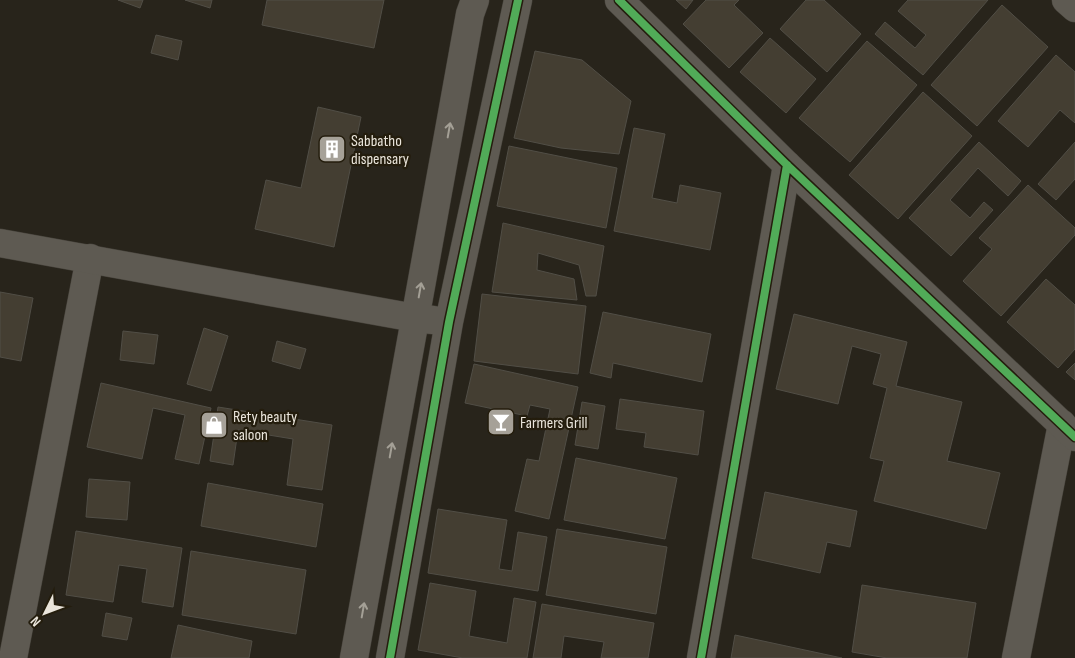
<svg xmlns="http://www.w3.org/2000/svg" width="1075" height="658" viewBox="0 0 1075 658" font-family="'Sofia Sans Condensed',sans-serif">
<rect width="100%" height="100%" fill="#28241b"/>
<path fill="#443e32" stroke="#514e46" d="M 118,0 L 143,0 L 140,8 Z
M 185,0 L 212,0 L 210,8 Z
M 267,0 L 384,0 L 374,48 L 262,25 Z
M 676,0 L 693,0 L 686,9 Z
M 706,0 L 739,0 L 734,5 L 763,33 L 729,68 L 683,24 Z
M 806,0 L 824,0 L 861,34 L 827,72 L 780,29 Z
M 908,0 L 988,0 L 923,75 L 875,34 L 885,22 L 915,48 L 926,35 L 898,11 Z
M 1002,5 L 1048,47 L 977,126 L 931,85 Z
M 156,35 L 182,41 L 178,60 L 151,53 Z
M 770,38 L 816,79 L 786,113 L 740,72 Z
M 867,41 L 917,85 L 850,162 L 799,118 Z
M 535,51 L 582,60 L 631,101 L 619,154 L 561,148 L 514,138 Z
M 1056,55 L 1075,72 L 1075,123 L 1060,110 L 1028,147 L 998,121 Z
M 923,92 L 972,136 L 898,219 L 849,175 Z
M 318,107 L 361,117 L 334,247 L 255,229 L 266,180 L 301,188 Z
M 634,128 L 665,134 L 652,198 L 677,203 L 680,185 L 721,193 L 710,250 L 614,231 Z
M 979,142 L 1021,181 L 1008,196 L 978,168 L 950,200 L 970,218 L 984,202 L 993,210 L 951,256 L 909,218 Z
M 1075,142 L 1075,179 L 1056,200 L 1038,184 Z
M 509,146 L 617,168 L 606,228 L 497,206 Z
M 1028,185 L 1075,228 L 1075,235 L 1001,316 L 963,281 L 992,249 L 979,238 Z
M 503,223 L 604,246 L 596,296 L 586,296 L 579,265 L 538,253 L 537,270 L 574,279 L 577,300 L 492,292 Z
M 1046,279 L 1075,305 L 1075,349 L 1058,368 L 1007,322 Z
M 0,292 L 33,298 L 21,361 L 0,357 Z
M 482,294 L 586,306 L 578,374 L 474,361 Z
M 603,312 L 711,334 L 702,382 L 613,363 L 611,378 L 590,373 Z
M 794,314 L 907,342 L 896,386 L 962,402 L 947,461 L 1000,473 L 986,529 L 874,501 L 884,461 L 870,458 L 887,388 L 873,384 L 881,354 L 852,346 L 838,404 L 776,389 Z
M 204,328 L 228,336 L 211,391 L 187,384 Z
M 123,331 L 158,335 L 154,364 L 120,360 Z
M 277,341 L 306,349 L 300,369 L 272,361 Z
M 1075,363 L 1075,380 L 1066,372 Z
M 474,364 L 578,387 L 549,519 L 515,511 L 527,459 L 539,461 L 550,409 L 530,405 L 527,416 L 465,403 Z
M 101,383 L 211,408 L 199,464 L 175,459 L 185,415 L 153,408 L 142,459 L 87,447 Z
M 620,399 L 704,411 L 698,455 L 644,447 L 646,433 L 616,429 Z
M 582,402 L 605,406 L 598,449 L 575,445 Z
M 218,407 L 332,425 L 322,490 L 287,485 L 293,439 L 238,430 L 233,465 L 210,461 Z
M 576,458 L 677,478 L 665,539 L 564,520 Z
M 89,479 L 130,482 L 127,520 L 86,517 Z
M 208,483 L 323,504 L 316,547 L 201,526 Z
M 765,492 L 857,511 L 850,547 L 827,542 L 820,573 L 752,558 Z
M 438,509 L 507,520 L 499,569 L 512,571 L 518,532 L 547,537 L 538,591 L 428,573 Z
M 557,529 L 667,547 L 656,614 L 546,595 Z
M 76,531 L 182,548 L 173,607 L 142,602 L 147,569 L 119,565 L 113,602 L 66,595 Z
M 191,551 L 306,570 L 296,634 L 182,615 Z
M 430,583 L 476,591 L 469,636 L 507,643 L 514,598 L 536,602 L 527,658 L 463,658 L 418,650 Z
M 862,585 L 976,603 L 967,658 L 887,658 L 852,652 Z
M 542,604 L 654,623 L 648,658 L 601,658 L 604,642 L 564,636 L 561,658 L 533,658 Z
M 106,613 L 132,618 L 127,640 L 102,636 Z
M 178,625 L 252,641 L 249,658 L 171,658 Z
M 735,635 L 842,658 L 731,658 Z"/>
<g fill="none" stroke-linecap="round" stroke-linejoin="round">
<g stroke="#444039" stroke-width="29">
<path id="minor" d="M 1066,0 L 1075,8
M 13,658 L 90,258
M 701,658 L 787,165
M 1016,658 L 1062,424"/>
</g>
<g stroke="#444039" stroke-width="29">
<path id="tertiary" d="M 619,0 L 787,165 L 1075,437
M 0,243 L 415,318 L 433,320
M 354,658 L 470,14 L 475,0
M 390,658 L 449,322 L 518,0"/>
</g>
<use href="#minor" stroke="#5e5a52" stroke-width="28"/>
<use href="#tertiary" stroke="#5e5a52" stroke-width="28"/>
<g stroke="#241d0d" stroke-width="11">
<path id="cycleway" d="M 619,0 L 787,165 L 1075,437
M 390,658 L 449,322 L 518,0
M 701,658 L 787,165"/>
</g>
<use href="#cycleway" stroke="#51ab58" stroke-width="8"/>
</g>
<defs><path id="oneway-shaft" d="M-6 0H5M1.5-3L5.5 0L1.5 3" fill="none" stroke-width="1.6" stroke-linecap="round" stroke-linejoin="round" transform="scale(1.25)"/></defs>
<g stroke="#a4a096">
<use href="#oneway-shaft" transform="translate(449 130) rotate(-80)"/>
<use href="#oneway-shaft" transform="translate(420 290) rotate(-80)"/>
<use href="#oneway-shaft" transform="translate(391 450) rotate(-80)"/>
<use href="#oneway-shaft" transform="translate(363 610) rotate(-80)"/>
</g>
<defs>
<g id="building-square" transform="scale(1.4375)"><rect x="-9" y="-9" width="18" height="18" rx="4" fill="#a6a198" stroke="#241d0d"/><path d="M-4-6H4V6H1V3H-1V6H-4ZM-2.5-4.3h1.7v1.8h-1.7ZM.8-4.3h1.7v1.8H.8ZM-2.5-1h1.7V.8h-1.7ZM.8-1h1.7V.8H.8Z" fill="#fff"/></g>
<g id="bar-square" transform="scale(1.4375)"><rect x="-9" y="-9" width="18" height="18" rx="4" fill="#a6a198" stroke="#241d0d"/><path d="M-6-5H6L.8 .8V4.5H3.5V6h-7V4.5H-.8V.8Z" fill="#fff"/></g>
<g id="shop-square" transform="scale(1.4375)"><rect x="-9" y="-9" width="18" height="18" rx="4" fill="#a6a198" stroke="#241d0d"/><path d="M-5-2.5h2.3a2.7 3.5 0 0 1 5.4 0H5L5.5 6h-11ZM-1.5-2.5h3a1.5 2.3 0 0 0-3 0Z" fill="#fff"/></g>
</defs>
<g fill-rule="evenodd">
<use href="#building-square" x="332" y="149"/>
<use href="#bar-square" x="501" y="422"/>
<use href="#shop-square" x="214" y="425"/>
</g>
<g text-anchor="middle" stroke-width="4.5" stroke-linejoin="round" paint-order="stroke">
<g font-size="16" fill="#eae5db" stroke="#241d0d" text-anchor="start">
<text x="351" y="146">Sabbatho<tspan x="351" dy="18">dispensary</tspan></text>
<text x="233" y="422">Rety beauty<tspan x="233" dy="18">saloon</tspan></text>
<text x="520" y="428">Farmers Grill</text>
</g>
</g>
<g transform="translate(45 613) rotate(228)" stroke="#241d0d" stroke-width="4" paint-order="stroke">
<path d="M0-4L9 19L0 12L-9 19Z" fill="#eae5db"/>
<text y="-8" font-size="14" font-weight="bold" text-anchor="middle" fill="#eae5db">N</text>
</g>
</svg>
